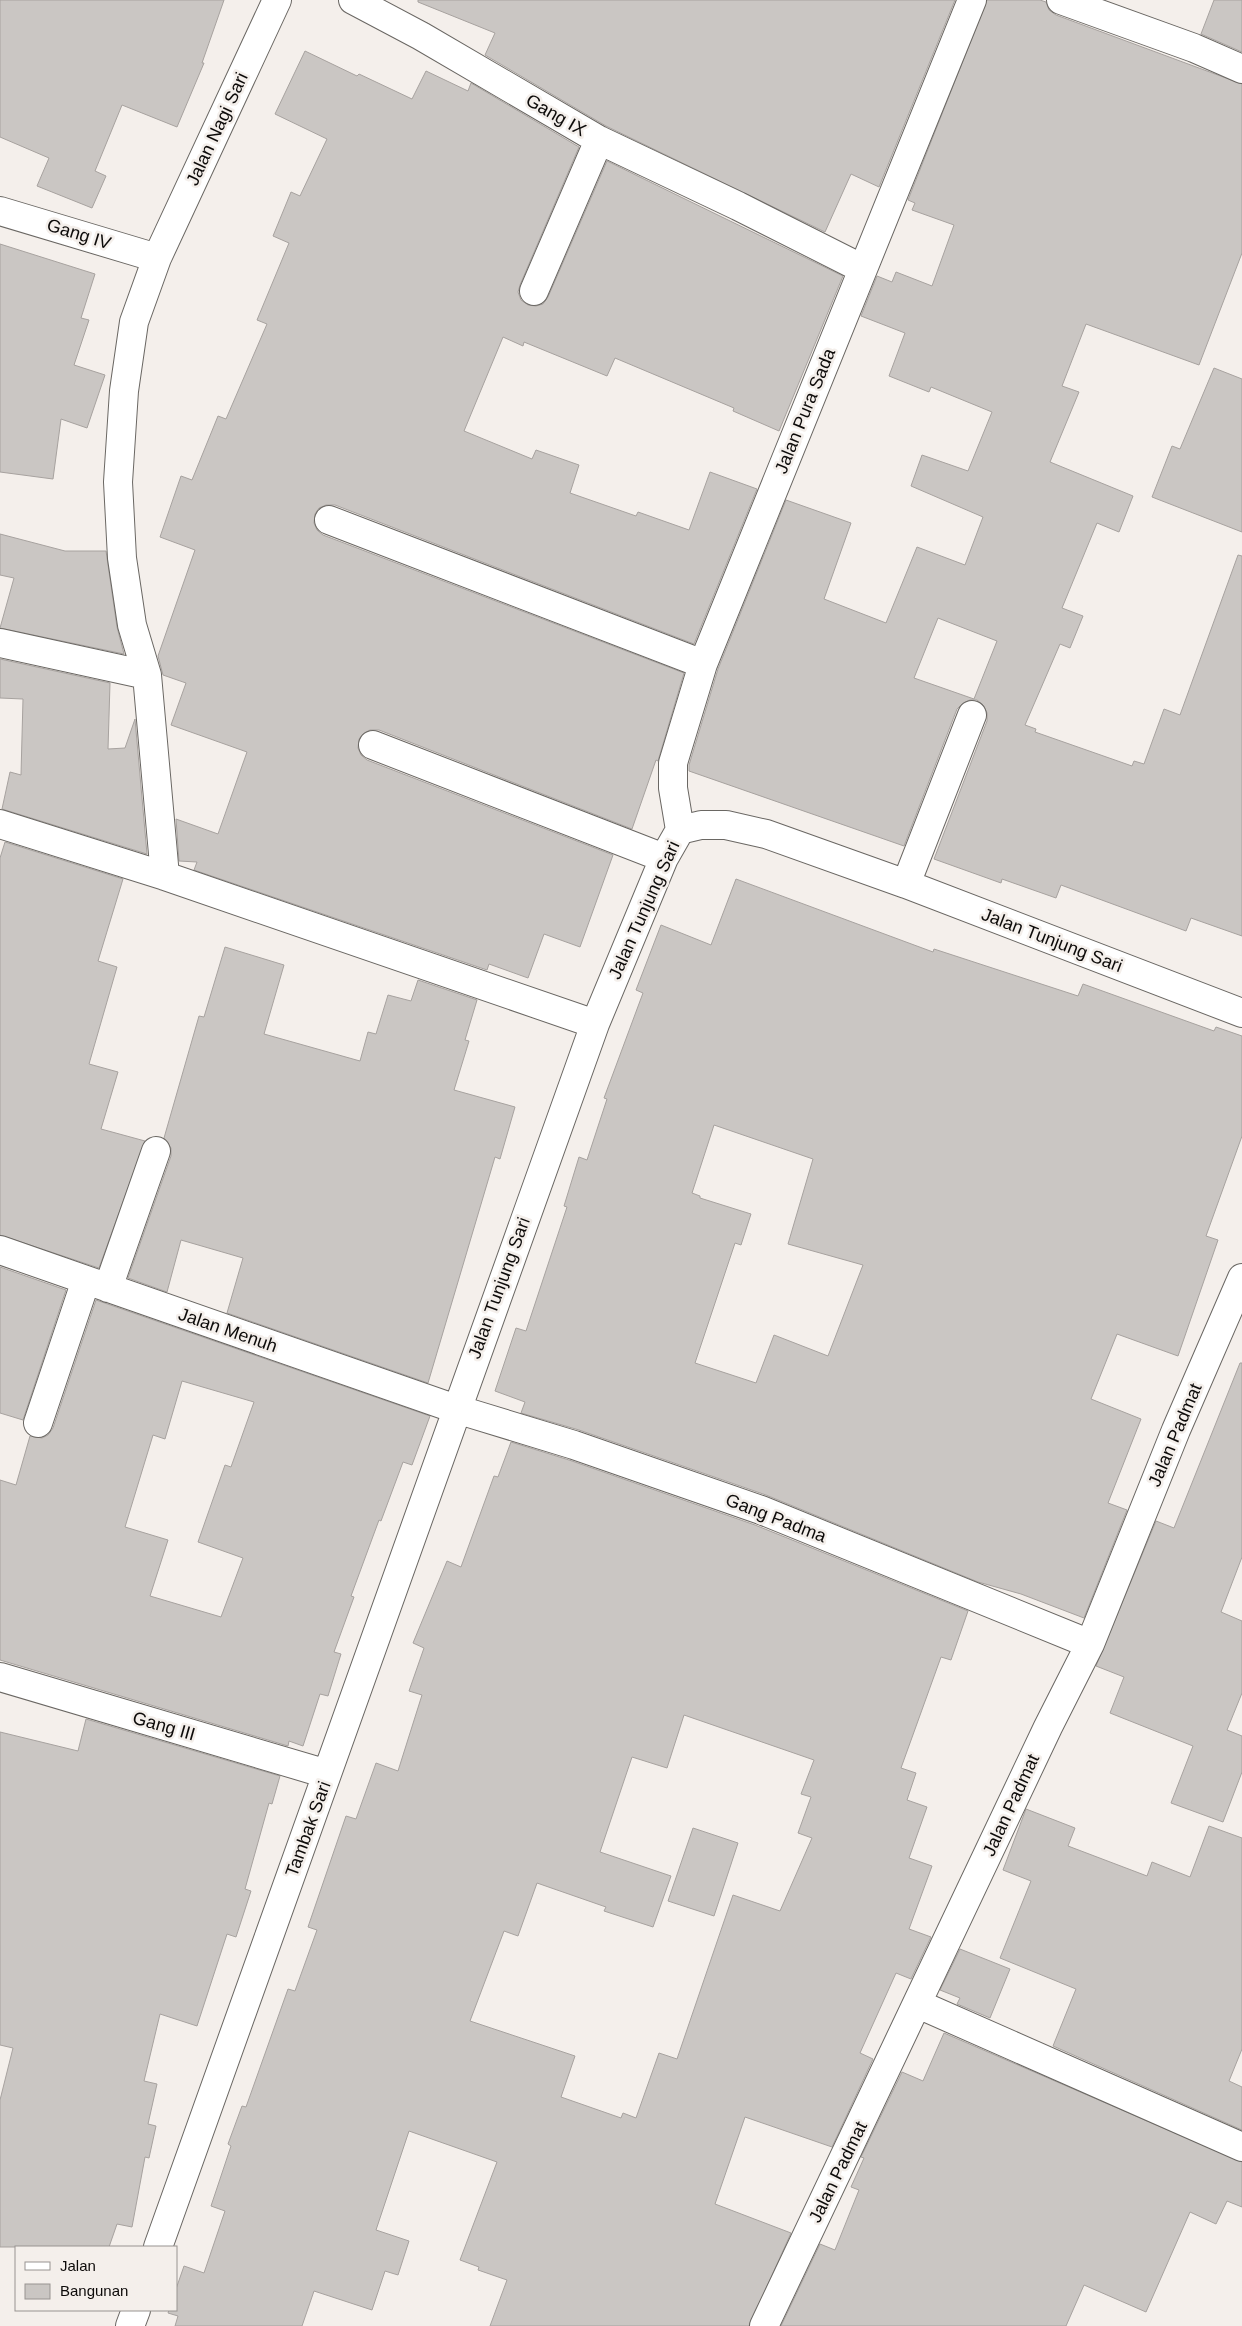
<svg xmlns="http://www.w3.org/2000/svg" width="1242" height="2326" viewBox="0 0 1242 2326" font-family="Arial,sans-serif">
<rect width="100%" height="100%" fill="#f4efeb"/>
<path fill="#cac6c3" stroke="#a7a29f" fill-rule="evenodd" d="M 0,0 L 224,0 L 202,63 L 204,63 L 177,127 L 122,105 L 95,171 L 106,176 L 92,208 L 37,186 L 49,158 L 0,137 Z
M 418,0 L 955,0 L 879,187 L 851,174 L 825,232 L 606,126 L 485,55 L 495,33 L 418,2 Z
M 987,0 L 1040,0 L 1046,2 L 1049,10 L 1056,15 L 1242,84 L 1242,253 L 1199,365 L 1086,324 L 1062,386 L 1079,392 L 1050,462 L 1133,496 L 1119,532 L 1097,523 L 1062,608 L 1083,616 L 1070,648 L 1060,644 L 1025,725 L 1036,729 L 1035,732 L 1132,766 L 1134,761 L 1144,764 L 1164,709 L 1180,715 L 1238,555 L 1242,556 L 1242,936 L 1191,918 L 1186,931 L 1061,885 L 1056,898 L 1002,879 L 1001,883 L 934,859 L 987,721 L 987,713 L 984,706 L 977,700 L 970,700 L 963,703 L 957,709 L 904,846 L 689,771 L 689,765 L 718,669 L 786,500 L 851,523 L 824,599 L 886,623 L 917,547 L 965,565 L 983,517 L 911,486 L 922,455 L 968,471 L 992,412 L 931,387 L 929,392 L 889,376 L 905,333 L 861,316 L 877,276 L 892,282 L 896,272 L 932,286 L 954,225 L 912,210 L 915,203 L 908,200 ZM 938,618 L 997,641 L 974,699 L 914,678 Z
M 1214,0 L 1242,0 L 1242,52 L 1201,34 Z
M 305,51 L 357,76 L 359,74 L 412,99 L 426,71 L 468,91 L 471,83 L 579,147 L 520,285 L 518,292 L 521,300 L 528,305 L 536,306 L 543,304 L 548,297 L 607,161 L 843,276 L 779,431 L 733,411 L 734,408 L 615,358 L 607,376 L 524,342 L 523,346 L 503,337 L 464,431 L 532,459 L 536,450 L 579,465 L 570,493 L 636,516 L 638,512 L 689,530 L 710,472 L 757,489 L 694,644 L 335,505 L 326,505 L 319,508 L 315,514 L 314,523 L 317,530 L 323,535 L 684,673 L 658,761 L 656,760 L 632,829 L 379,730 L 370,730 L 364,733 L 359,739 L 358,748 L 361,755 L 367,760 L 613,855 L 580,947 L 544,934 L 528,978 L 489,964 L 487,970 L 194,870 L 197,862 L 179,861 L 176,819 L 218,834 L 247,752 L 171,725 L 186,683 L 163,675 L 158,656 L 195,550 L 160,537 L 181,476 L 192,480 L 218,416 L 226,419 L 267,324 L 257,320 L 289,243 L 273,236 L 291,192 L 300,196 L 327,139 L 275,114 Z
M 0,244 L 95,274 L 81,318 L 89,320 L 74,365 L 105,375 L 87,428 L 61,419 L 53,479 L 0,472 Z
M 1214,368 L 1242,379 L 1242,532 L 1152,497 L 1172,446 L 1180,449 Z
M 0,534 L 65,551 L 106,551 L 117,627 L 124,654 L 0,628 L 14,578 L 0,575 Z
M 0,659 L 110,683 L 108,749 L 125,748 L 135,719 L 147,854 L 2,809 L 10,772 L 21,775 L 23,699 L 0,698 Z
M 5,842 L 123,879 L 98,961 L 117,967 L 89,1064 L 118,1072 L 101,1129 L 145,1141 L 99,1268 L 0,1235 L 0,858 Z
M 736,879 L 933,952 L 934,949 L 1078,996 L 1083,984 L 1214,1031 L 1216,1027 L 1242,1036 L 1242,1136 L 1206,1236 L 1218,1240 L 1178,1356 L 1117,1334 L 1091,1399 L 1141,1419 L 1108,1503 L 1127,1510 L 1084,1618 L 1021,1594 L 978,1582 L 766,1495 L 579,1430 L 521,1413 L 525,1402 L 495,1391 L 516,1328 L 526,1331 L 567,1207 L 564,1206 L 579,1157 L 587,1160 L 607,1099 L 604,1098 L 643,993 L 636,990 L 661,925 L 711,945 ZM 714,1125 L 813,1159 L 788,1244 L 863,1265 L 828,1356 L 774,1335 L 756,1383 L 695,1363 L 735,1243 L 741,1245 L 751,1214 L 700,1198 L 700,1196 L 692,1193 Z
M 225,947 L 284,965 L 264,1034 L 360,1061 L 368,1032 L 376,1034 L 388,995 L 411,1001 L 418,980 L 477,1000 L 465,1040 L 469,1041 L 454,1090 L 515,1107 L 500,1159 L 495,1157 L 428,1383 L 227,1313 L 243,1258 L 181,1240 L 167,1292 L 128,1278 L 171,1156 L 171,1148 L 164,1138 L 199,1016 L 204,1017 Z
M 0,1267 L 66,1290 L 23,1420 L 0,1413 Z
M 96,1300 L 430,1416 L 412,1465 L 403,1462 L 381,1521 L 379,1520 L 351,1596 L 354,1597 L 334,1652 L 341,1654 L 328,1696 L 320,1694 L 303,1746 L 289,1741 L 288,1746 L 0,1660 L 0,1480 L 16,1485 L 30,1436 L 42,1438 L 48,1435 L 53,1428 ZM 182,1381 L 254,1402 L 231,1467 L 225,1465 L 198,1542 L 243,1558 L 221,1617 L 150,1596 L 168,1540 L 125,1527 L 153,1435 L 165,1439 Z
M 1240,1363 L 1242,1363 L 1242,1557 L 1221,1612 L 1242,1621 L 1242,1693 L 1227,1730 L 1242,1736 L 1242,1772 L 1223,1822 L 1171,1803 L 1193,1746 L 1110,1713 L 1124,1677 L 1096,1666 L 1156,1521 L 1174,1528 Z
M 511,1442 L 569,1460 L 755,1525 L 968,1611 L 951,1660 L 941,1657 L 901,1768 L 916,1773 L 907,1800 L 927,1807 L 909,1858 L 932,1866 L 909,1929 L 931,1937 L 911,1979 L 896,1973 L 860,2053 L 873,2059 L 832,2147 L 745,2117 L 715,2204 L 791,2233 L 749,2326 L 490,2326 L 507,2280 L 478,2270 L 479,2267 L 460,2260 L 497,2162 L 409,2131 L 376,2230 L 409,2241 L 398,2275 L 385,2271 L 372,2310 L 314,2291 L 302,2326 L 175,2326 L 178,2316 L 168,2313 L 169,2310 L 176,2310 L 176,2289 L 184,2266 L 204,2273 L 225,2211 L 211,2206 L 231,2146 L 228,2144 L 242,2106 L 246,2107 L 288,1989 L 295,1991 L 317,1930 L 308,1927 L 346,1816 L 356,1819 L 376,1763 L 398,1771 L 422,1695 L 409,1691 L 424,1648 L 413,1643 L 447,1561 L 461,1567 L 494,1476 L 498,1477 ZM 684,1715 L 814,1760 L 801,1794 L 811,1797 L 798,1833 L 812,1838 L 780,1911 L 733,1895 L 677,2059 L 659,2053 L 636,2118 L 623,2113 L 621,2118 L 561,2097 L 575,2056 L 470,2021 L 504,1931 L 518,1936 L 537,1883 L 606,1907 L 604,1911 L 653,1927 L 671,1876 L 600,1852 L 632,1757 L 667,1768 Z
M 86,1719 L 280,1776 L 272,1804 L 269,1803 L 245,1889 L 251,1891 L 236,1937 L 227,1934 L 197,2026 L 160,2014 L 144,2081 L 157,2084 L 148,2124 L 156,2126 L 149,2158 L 145,2157 L 132,2227 L 117,2224 L 109,2247 L 0,2247 L 0,2100 L 13,2048 L 0,2045 L 0,1732 L 78,1751 Z
M 1026,1809 L 1075,1828 L 1068,1846 L 1147,1876 L 1152,1862 L 1190,1877 L 1209,1826 L 1242,1838 L 1242,2049 L 1229,2081 L 1242,2087 L 1242,2130 L 1053,2046 L 1076,1989 L 1000,1958 L 1031,1881 L 1003,1870 Z
M 693,1828 L 738,1843 L 714,1916 L 668,1901 Z
M 960,1949 L 1010,1969 L 990,2018 L 957,2004 L 960,1998 L 940,1990 Z
M 944,2033 L 1242,2162 L 1242,2207 L 1227,2201 L 1216,2224 L 1190,2212 L 1146,2312 L 1084,2285 L 1066,2326 L 781,2326 L 820,2244 L 835,2250 L 859,2190 L 851,2187 L 864,2158 L 861,2157 L 902,2072 L 923,2081 Z"/>
<g fill="none" stroke-linecap="round" stroke-linejoin="round">
<g stroke="#6a6763" stroke-width="30">
<path id="minor" d="M 353,0 L 421,36 L 599,140 L 738,206 L 863,269
M 1061,0 L 1194,48 L 1242,69
M 0,211 L 157,258
M 534,291 L 599,140
M 329,520 L 703,664
M 0,643 L 147,675
M 373,745 L 664,858
M 0,824 L 165,876 L 595,1024
M 680,830 L 673,788 L 673,763 L 703,664 L 972,0
M 165,876 L 147,675 L 132,625 L 122,558 L 118,482 L 124,391 L 134,322 L 157,258 L 277,0
M 906,884 L 972,715
M 0,1250 L 456,1409 L 574,1445 L 761,1510 L 1090,1644
M 108,1288 L 156,1151
M 38,1423 L 86,1280
M 0,1677 L 327,1774
M 918,2004 L 1242,2147
M 158,2247 L 595,1024 L 664,858 L 680,830 L 701,825 L 726,825 L 766,834 L 906,884 L 1242,1013
M 130,2326 L 136,2310
M 764,2326 L 1048,1727 L 1090,1644 L 1176,1430 L 1242,1278"/>
</g>
<use href="#minor" stroke="#fff" stroke-width="28"/>
</g>
<g text-anchor="middle" stroke-width="5" stroke-linejoin="round" paint-order="stroke">
<g font-size="18" fill="#0d0b0a" stroke="#f4efeb">
<text transform="translate(556 115) rotate(30)" y="6">Gang IX</text>
<text transform="translate(217 129) rotate(-65)" y="6">Jalan Nagi Sari</text>
<text transform="translate(79 234) rotate(17)" y="6">Gang IV</text>
<text transform="translate(805 411) rotate(-68)" y="6">Jalan Pura Sada</text>
<text transform="translate(644 910) rotate(-66)" y="6">Jalan Tunjung Sari</text>
<text transform="translate(1052 940) rotate(21)" y="6">Jalan Tunjung Sari</text>
<text transform="translate(499 1288) rotate(-70)" y="6">Jalan Tunjung Sari</text>
<text transform="translate(228 1330) rotate(19)" y="6">Jalan Menuh</text>
<text transform="translate(1175 1435) rotate(-67)" y="6">Jalan Padmat</text>
<text transform="translate(776 1518) rotate(21)" y="6">Gang Padma</text>
<text transform="translate(164 1726) rotate(16)" y="6">Gang III</text>
<text transform="translate(1011 1805) rotate(-65)" y="6">Jalan Padmat</text>
<text transform="translate(308 1829) rotate(-70)" y="6">Tambak Sari</text>
<text transform="translate(838 2172) rotate(-64)" y="6">Jalan Padmat</text>
</g>
</g>
<rect x="15" y="2246" width="162" height="65" fill="#f4efeb" stroke="#989491"/>
<rect x="25" y="2262" width="25" height="8" fill="#ffffff" stroke="#989491"/>
<text x="60" y="2271" font-size="15" fill="#0d0b0a">Jalan</text>
<rect x="25" y="2284" width="25" height="15" fill="#cac6c3" stroke="#989491"/>
<text x="60" y="2296" font-size="15" fill="#0d0b0a">Bangunan</text>
</svg>
